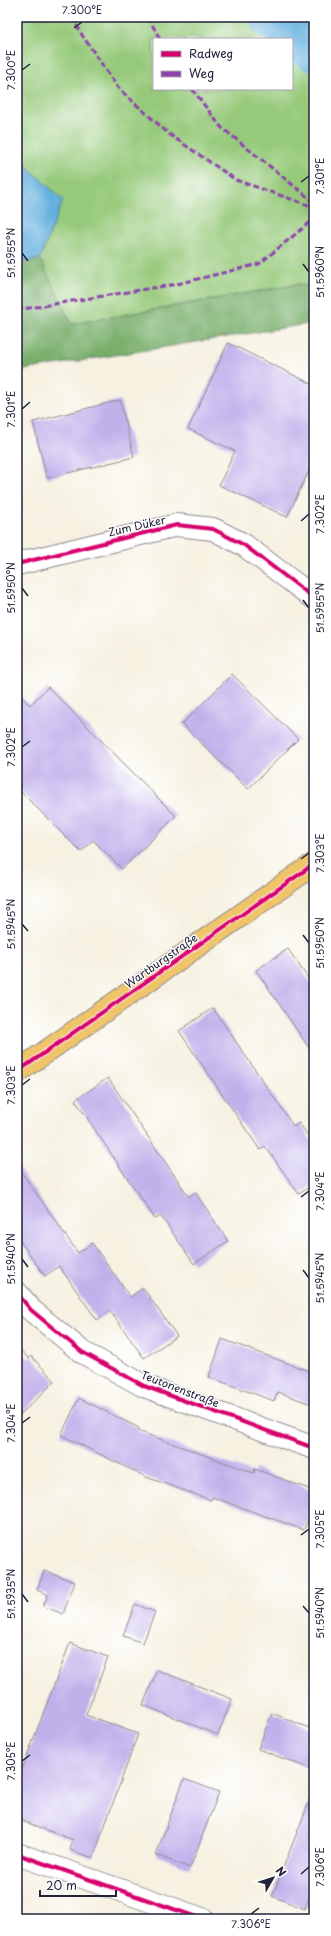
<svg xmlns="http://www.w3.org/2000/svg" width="331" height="1936" viewBox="0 0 331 1936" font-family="'Playpen Sans',sans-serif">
<rect width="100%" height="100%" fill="#fff"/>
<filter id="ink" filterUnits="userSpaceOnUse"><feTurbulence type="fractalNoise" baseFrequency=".025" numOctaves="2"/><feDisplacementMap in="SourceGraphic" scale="8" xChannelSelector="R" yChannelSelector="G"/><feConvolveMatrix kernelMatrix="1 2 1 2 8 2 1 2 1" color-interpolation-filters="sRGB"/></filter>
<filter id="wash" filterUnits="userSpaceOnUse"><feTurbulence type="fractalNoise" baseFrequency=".012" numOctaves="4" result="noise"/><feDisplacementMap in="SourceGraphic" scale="16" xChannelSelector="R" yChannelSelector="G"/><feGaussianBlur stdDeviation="0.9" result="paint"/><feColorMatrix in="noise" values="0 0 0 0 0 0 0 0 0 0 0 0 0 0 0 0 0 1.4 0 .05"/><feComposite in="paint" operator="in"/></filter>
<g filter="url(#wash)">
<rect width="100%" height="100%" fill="#f6f1e1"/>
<path fill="#96ca7a" stroke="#5c765a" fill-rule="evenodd" d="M 17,17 L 314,17 L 314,288 L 299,284 L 72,324 L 40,259 L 62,200 L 17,157 ZM 154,39 L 292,39 L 292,89 L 154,89 Z"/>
<path fill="#78ae6a" stroke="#4d6852" d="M 40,259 L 72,324 L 299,284 L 314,288 L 314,323 L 17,371 L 17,263 Z"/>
<path fill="#65b1de" stroke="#446a8c" d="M 17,157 L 63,200 L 40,259 L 17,263 Z"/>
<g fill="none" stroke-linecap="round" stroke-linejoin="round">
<path stroke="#65b1de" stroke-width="46" d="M 272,17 L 314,49"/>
</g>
<g id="blocks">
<path fill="#c1b1eb" d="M 228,343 L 314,385 L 314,460 L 287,517 L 219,485 L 235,451 L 188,429 Z
M 120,400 L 134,457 L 47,478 L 33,422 Z
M 232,674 L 298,739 L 248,789 L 182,724 Z
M 48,687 L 176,816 L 122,869 L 93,840 L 81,852 L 17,788 L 17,693 L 30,705 Z
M 288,949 L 314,987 L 314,1055 L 256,970 Z
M 213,1008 L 294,1127 L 299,1123 L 314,1144 L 314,1184 L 299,1194 L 265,1146 L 260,1150 L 179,1031 Z
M 108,1078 L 189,1197 L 195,1192 L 228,1241 L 194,1264 L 161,1216 L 155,1219 L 75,1100 Z
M 17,1166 L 78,1253 L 92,1243 L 130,1297 L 143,1288 L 177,1336 L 144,1358 L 110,1311 L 97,1320 L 59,1266 L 45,1276 L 17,1237 Z
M 222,1339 L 314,1373 L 314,1405 L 278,1392 L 274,1401 L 209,1377 Z
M 17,1346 L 29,1359 L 31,1356 L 55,1381 L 17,1418 Z
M 79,1398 L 139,1428 L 138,1431 L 254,1473 L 255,1469 L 314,1491 L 314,1502 L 304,1530 L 212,1497 L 211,1500 L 146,1477 L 61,1435 Z
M 44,1571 L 75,1582 L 63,1614 L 43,1606 L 48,1595 L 37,1590 Z
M 135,1604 L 155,1612 L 143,1643 L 123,1636 Z
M 70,1643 L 108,1657 L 86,1715 L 138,1734 L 93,1858 L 70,1850 L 73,1840 L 17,1819 L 17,1770 L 21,1772 Z
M 157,1670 L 232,1699 L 218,1735 L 143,1705 Z
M 272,1713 L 314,1730 L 314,1770 L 258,1749 Z
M 184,1779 L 219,1792 L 190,1868 L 156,1855 Z
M 313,1792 L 314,1792 L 314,1884 L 305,1909 L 272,1896 Z"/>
</g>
</g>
<g filter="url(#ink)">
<use href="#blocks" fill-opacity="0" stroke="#8c8a8e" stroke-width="1"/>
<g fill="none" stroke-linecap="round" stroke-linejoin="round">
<g stroke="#8c8a8e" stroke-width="24">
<path id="minor" d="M 17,564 L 177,525 L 213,529 L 244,545 L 314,598
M 17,1293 L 31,1310 L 82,1352 L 144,1386 L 314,1448
M 17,1854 L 202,1919"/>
</g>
<g stroke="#8c8a8e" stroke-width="24">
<path id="major" d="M 17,1072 L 314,864"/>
</g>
<use href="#minor" stroke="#fff" stroke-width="22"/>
<use href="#major" stroke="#f0c469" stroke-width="22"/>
<path stroke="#8e44ad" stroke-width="3" stroke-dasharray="6 3" stroke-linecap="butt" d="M 72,17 L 82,35 L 118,88 L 169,134 L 236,180 L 314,207
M 148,17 L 160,39
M 192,89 L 221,127 L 314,202
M 17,310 L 177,284 L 259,264 L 314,219"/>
<g stroke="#fff" stroke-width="6">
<path id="cycleway" d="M 17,564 L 177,525 L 213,529 L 244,545 L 314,598
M 17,1072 L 314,864
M 17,1293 L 31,1310 L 82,1352 L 144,1386 L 314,1448
M 17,1854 L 202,1919"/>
</g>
<use href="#cycleway" stroke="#d6006c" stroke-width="4"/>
</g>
</g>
<path fill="none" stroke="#22223b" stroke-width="1.5" d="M 74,28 L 82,22M 22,70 L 30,64M 301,182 L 309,176M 22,253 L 28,261M 303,264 L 309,272M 22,409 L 30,402M 301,521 L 309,514M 22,588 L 28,596M 303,600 L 309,608M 22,747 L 30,741M 301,859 L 309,853M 22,924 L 28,931M 303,935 L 309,943M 22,1085 L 30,1079M 301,1197 L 309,1191M 22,1259 L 28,1267M 303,1270 L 309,1278M 22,1423 L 30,1417M 301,1535 L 309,1529M 22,1594 L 28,1602M 303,1606 L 309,1613M 22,1761 L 30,1755M 301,1874 L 309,1867M 251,1914 L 259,1908"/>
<g text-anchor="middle" stroke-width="3" stroke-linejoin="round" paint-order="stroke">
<g font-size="11" fill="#22223b" stroke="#fff">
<text transform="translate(137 526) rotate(-13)" y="4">Zum Düker</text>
<text transform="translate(161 961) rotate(-35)" y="4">Wartburgstraße</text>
<text transform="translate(180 1389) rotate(21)" y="4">Teutonenstraße</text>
</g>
</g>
<rect width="331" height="1936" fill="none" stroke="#fff" stroke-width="44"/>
<rect x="153" y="38" width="140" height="52" fill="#ffffff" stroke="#a7a7b1"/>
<rect x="161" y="51" width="20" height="6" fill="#d6006c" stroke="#a7a7b1"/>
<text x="189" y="58" font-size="12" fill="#22223b">Radweg</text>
<rect x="161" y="71" width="20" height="6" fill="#8e44ad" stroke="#a7a7b1"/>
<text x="189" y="78" font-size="12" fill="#22223b">Weg</text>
<g transform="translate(273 1878) rotate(51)" stroke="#ffffff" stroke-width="3" paint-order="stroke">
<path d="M0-3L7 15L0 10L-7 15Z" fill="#22223b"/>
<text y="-6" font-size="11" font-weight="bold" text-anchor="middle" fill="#22223b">N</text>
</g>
<path d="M40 1890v6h76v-6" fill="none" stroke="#22223b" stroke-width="2"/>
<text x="46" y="1890" font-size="12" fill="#22223b" stroke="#ffffff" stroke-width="3" paint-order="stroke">20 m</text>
<rect x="22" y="22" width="287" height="1892" fill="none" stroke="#22223b" stroke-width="1.5"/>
<g font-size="10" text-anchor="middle" fill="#22223b">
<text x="82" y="14">7.300°E</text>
<text transform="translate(11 70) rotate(-90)" y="4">7.300°E</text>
<text transform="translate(320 176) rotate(-90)" y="4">7.301°E</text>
<text transform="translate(11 253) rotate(-90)" y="4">51.5955°N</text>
<text transform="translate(320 272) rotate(-90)" y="4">51.5960°N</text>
<text transform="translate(11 409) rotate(-90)" y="4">7.301°E</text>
<text transform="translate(320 514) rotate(-90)" y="4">7.302°E</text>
<text transform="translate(11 588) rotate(-90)" y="4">51.5950°N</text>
<text transform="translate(320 608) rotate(-90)" y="4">51.5955°N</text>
<text transform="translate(11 747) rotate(-90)" y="4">7.302°E</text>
<text transform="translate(320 853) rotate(-90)" y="4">7.303°E</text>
<text transform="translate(11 924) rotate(-90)" y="4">51.5945°N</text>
<text transform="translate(320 943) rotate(-90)" y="4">51.5950°N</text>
<text transform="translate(11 1085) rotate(-90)" y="4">7.303°E</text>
<text transform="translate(320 1191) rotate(-90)" y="4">7.304°E</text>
<text transform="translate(11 1259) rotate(-90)" y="4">51.5940°N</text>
<text transform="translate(320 1278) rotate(-90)" y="4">51.5945°N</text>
<text transform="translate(11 1423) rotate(-90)" y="4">7.304°E</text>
<text transform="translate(320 1529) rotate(-90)" y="4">7.305°E</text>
<text transform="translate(11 1594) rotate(-90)" y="4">51.5935°N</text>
<text transform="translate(320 1613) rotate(-90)" y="4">51.5940°N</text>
<text transform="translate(11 1761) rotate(-90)" y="4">7.305°E</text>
<text transform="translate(320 1867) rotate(-90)" y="4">7.306°E</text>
<text x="251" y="1928">7.306°E</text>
</g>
</svg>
